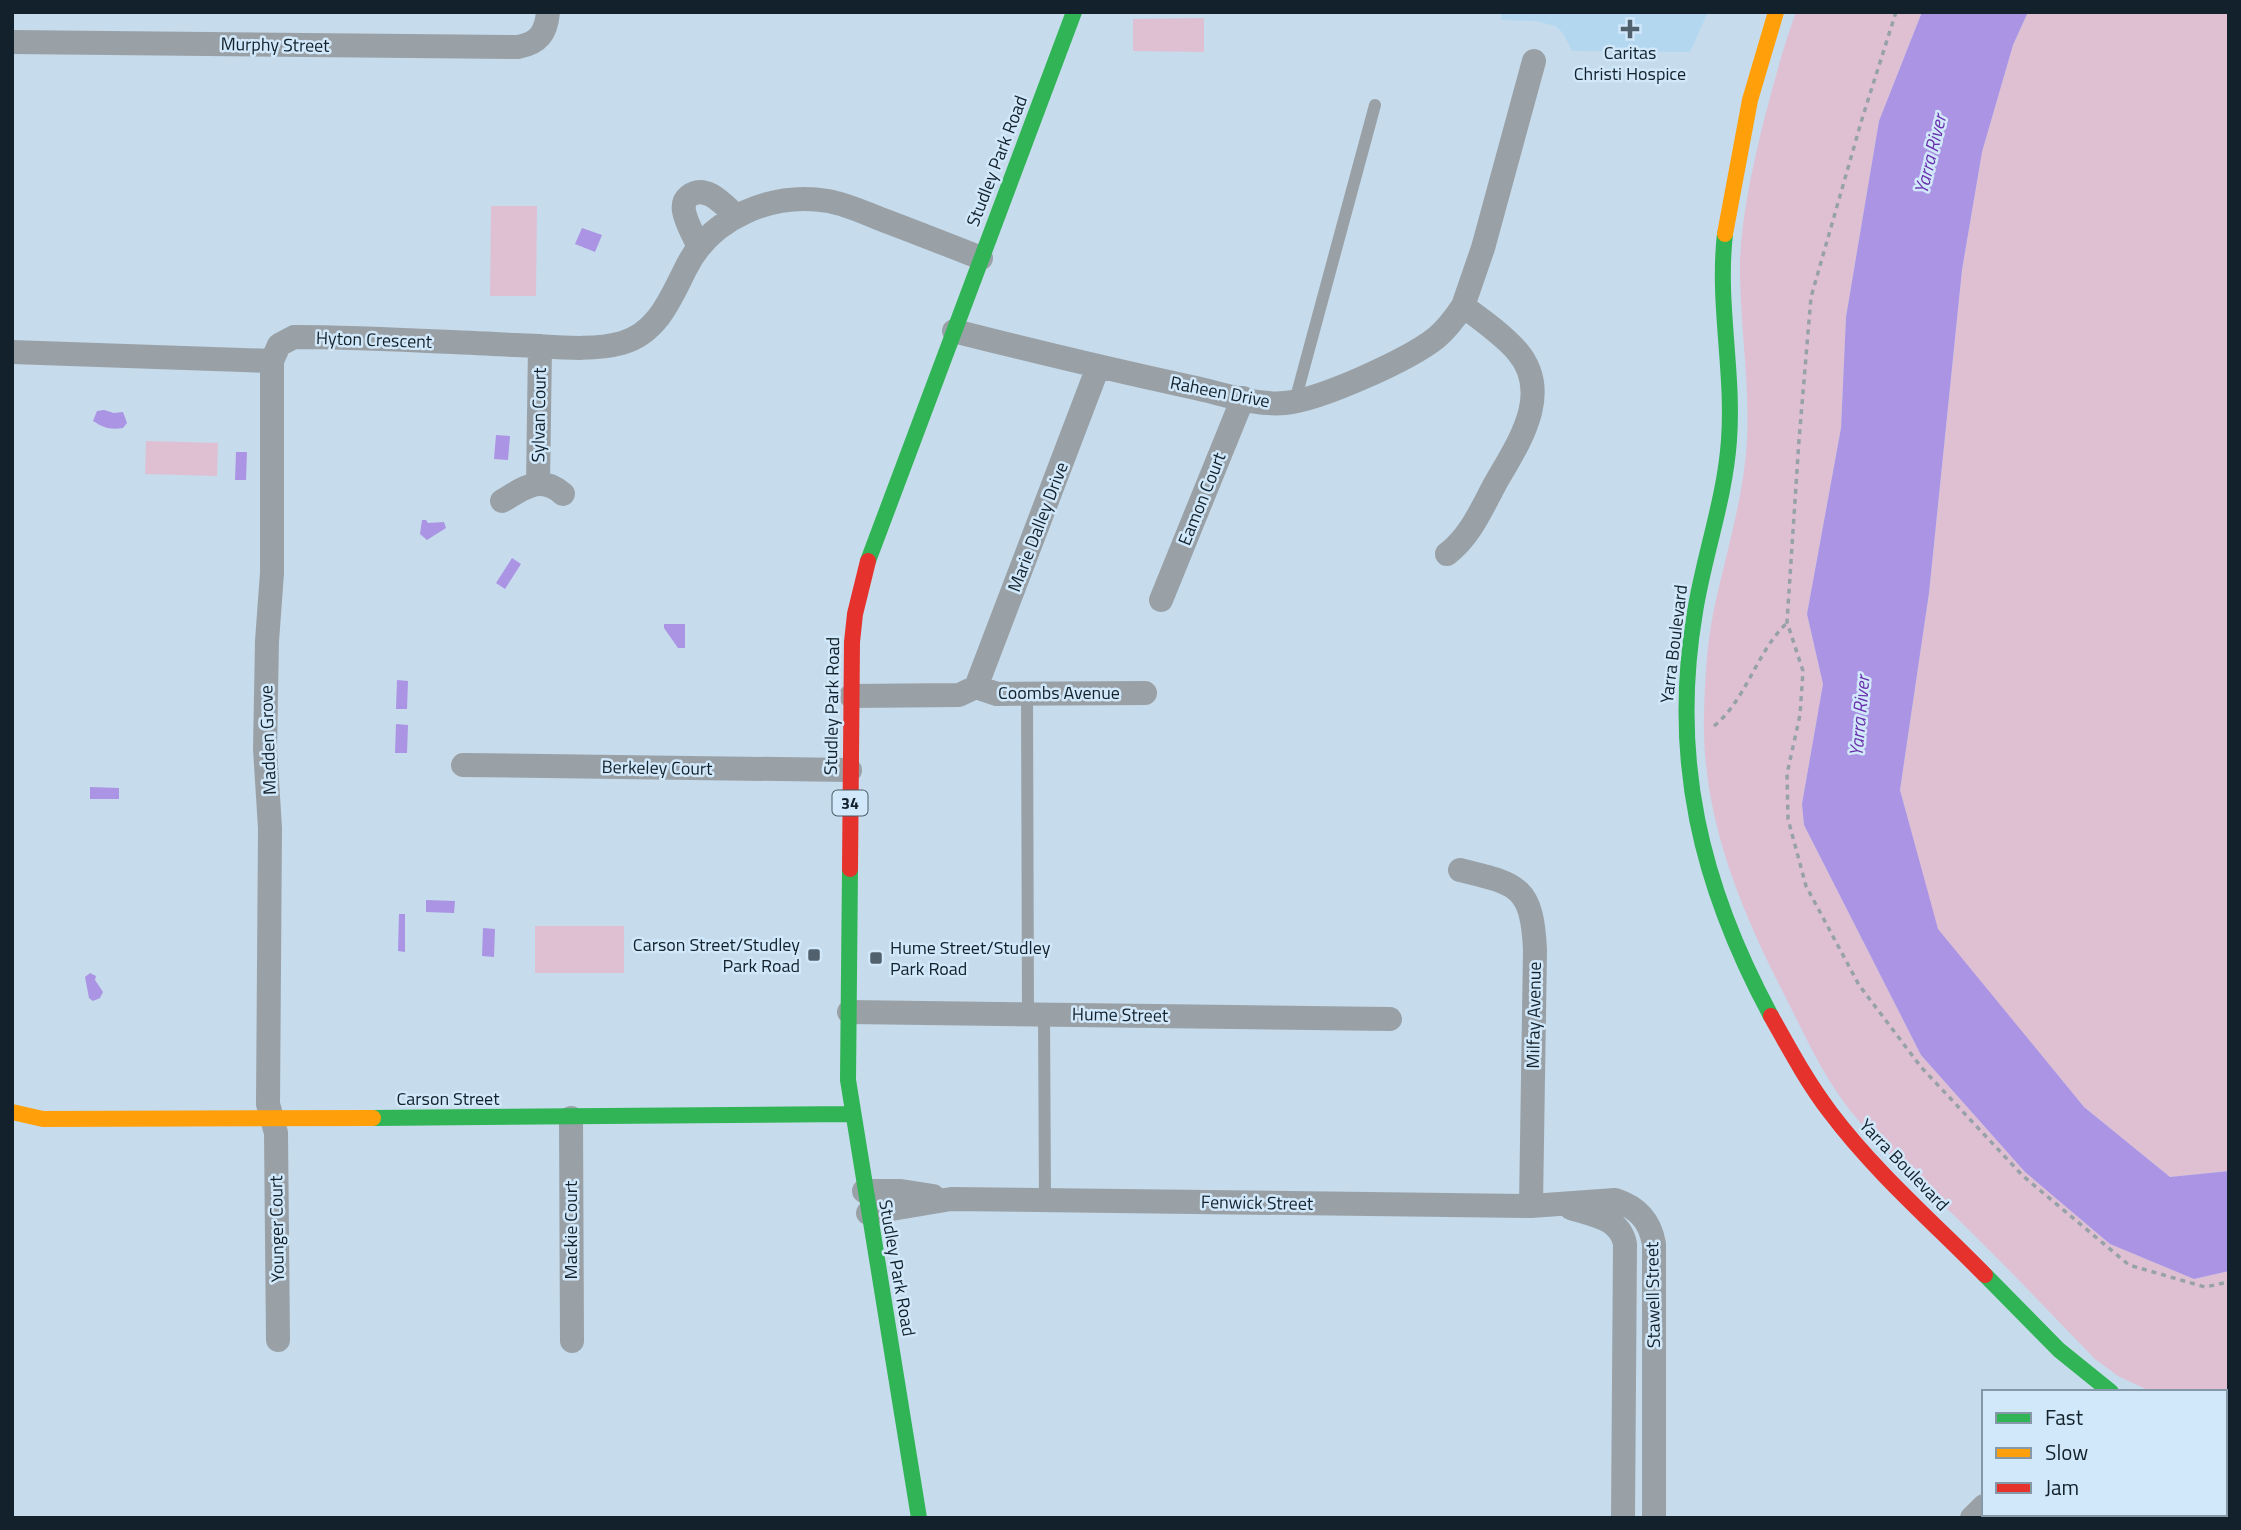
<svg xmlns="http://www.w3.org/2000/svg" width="2241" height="1530" viewBox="0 0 2241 1530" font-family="'Titillium Web',sans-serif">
<rect width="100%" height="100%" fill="#c6dbeb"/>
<path fill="#b4d7f0" d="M 1501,12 L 1708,12 L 1690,52 L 1572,51 L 1563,33 L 1555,26 L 1536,21 L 1501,20 Z"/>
<path fill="#dfc0d3" d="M 1796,12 L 1922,12 L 1879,121 L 1846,317 L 1841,428 L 1807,614 L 1823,684 L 1802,804 L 1804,825 L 1921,1055 L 2025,1172 L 2110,1244 L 2194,1279 L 2229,1271 L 2229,1406 L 2225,1406 L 2225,1392 L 2152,1392 L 2118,1376 L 2095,1359 C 2053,1316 2012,1272 1969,1230 C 1931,1192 1887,1156 1853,1114 C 1826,1081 1808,1042 1789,1004 C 1742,913 1701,818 1704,713 C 1705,678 1707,643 1714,609 C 1726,553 1744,497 1747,440 C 1750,380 1739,320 1740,260 C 1742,213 1753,165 1764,120 C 1774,83 1783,47 1796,12 Z
M 2028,12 L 2229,12 L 2229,1171 L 2170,1177 L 2084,1107 L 1937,929 L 1900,790 L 1929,593 L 1962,270 L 1982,152 L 2013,45 Z
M 1204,18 L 1204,52 L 1133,51 L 1133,19 Z
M 491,206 L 537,206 L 536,296 L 490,296 Z
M 146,441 L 218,443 L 217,476 L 145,474 Z
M 535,926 L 624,926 L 624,973 L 535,973 Z"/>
<path fill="#ab94e4" d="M 1922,12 L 2028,12 L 2013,45 L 1982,152 L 1962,270 L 1929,593 L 1900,790 L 1938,929 L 2084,1107 L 2170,1177 L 2229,1171 L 2229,1271 L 2194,1279 L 2110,1244 L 2025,1172 L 1921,1055 L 1804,825 L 1802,804 L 1823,684 L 1807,614 L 1841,428 L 1846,317 L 1879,121 Z
M 582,228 L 602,235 L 595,252 L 575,244 Z
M 104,410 L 114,413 L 123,412 L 127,423 L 123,428 C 110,430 104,428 93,421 L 97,411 Z
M 496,435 L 510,436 L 508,460 L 494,459 Z
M 236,452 L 247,452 L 246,480 L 235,480 Z
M 422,520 L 426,520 L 428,523 L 444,522 L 446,528 L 427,540 L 420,534 Z
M 512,558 L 521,564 L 505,589 L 496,583 Z
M 664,624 L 685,624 L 685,648 L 678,648 L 664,628 Z
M 397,680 L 408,681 L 407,709 L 396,709 Z
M 396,724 L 408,725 L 407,753 L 395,753 Z
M 90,787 L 119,788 L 119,799 L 90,799 Z
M 426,900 L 455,901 L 454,913 L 426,912 Z
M 399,914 L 405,914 L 405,952 L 398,951 Z
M 483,928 L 495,929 L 494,957 L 482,956 Z
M 90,973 L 96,976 L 95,980 L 103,992 L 100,998 L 93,1001 L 89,998 L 85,977 Z"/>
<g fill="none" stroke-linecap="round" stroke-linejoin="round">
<path stroke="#97a1a9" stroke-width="3.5" stroke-dasharray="5 5" stroke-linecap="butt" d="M 1896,12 L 1862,119 L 1811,297 L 1799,440 L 1787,622 L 1803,671 L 1800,715 L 1787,774 L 1788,819 L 1806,886 L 1859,985 L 1921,1067 L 2023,1176 L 2129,1265 L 2205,1287 L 2229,1282
M 1714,726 C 1747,699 1756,652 1787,623"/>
<path stroke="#99a1a7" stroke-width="12" d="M 1295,401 L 1375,105
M 1027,695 L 1028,1014
M 1044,1014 L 1045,1200"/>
<path stroke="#99a1a7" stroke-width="24" d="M 12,42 L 518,47 C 539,43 546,33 548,12
M 699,247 C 694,236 686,223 684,211 C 683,205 684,200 689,196 C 706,183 724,205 736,216
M 1463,306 L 1483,248 L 1534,61
M 954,331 C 1033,351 1112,370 1191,387 C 1221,393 1255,406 1285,403 C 1320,400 1408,360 1436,338 C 1447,329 1455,318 1463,306 C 1482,320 1502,334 1517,351 C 1554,394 1517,445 1495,484 C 1482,508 1470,537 1447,554
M 12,352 L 272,361 L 279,345 L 294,337 C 368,337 442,342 516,345 C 550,346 589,352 622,343 C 657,333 670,300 685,270 C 710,217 772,192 828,201 C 846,204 865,213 883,220 C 915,232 948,245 981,258
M 272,361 L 272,573 L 267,641 L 265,749 L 270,828 L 268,1104 L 276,1133 L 278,1340
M 538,484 L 540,346
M 502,501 C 524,488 541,474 563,494
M 1161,600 L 1243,398
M 976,687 L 1098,367
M 851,696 L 959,695 L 976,687 L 997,694 L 1145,693
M 463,765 L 850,770
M 1460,870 C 1518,884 1532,886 1535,950 L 1531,1206
M 849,1012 L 1390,1019
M 571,1118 L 572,1341
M 864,1191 L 901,1191 L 933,1196
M 1571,1208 C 1593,1215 1620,1218 1625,1244 L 1623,1518
M 868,1213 L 951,1199 L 1531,1206 L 1615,1200 C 1637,1207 1650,1220 1654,1244 L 1654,1518
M 1972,1518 L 1984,1506
M 2009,1518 L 2012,1514"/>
<path stroke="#30b455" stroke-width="16" d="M 1725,234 C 1717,303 1734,371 1729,440 C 1725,499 1704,555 1695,612 C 1670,759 1701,886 1771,1016
M 868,561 L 1074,12
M 850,869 L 848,1080 L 919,1518
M 373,1118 L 852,1114
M 1985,1275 L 2059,1350 L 2111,1392"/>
<path stroke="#ff9f0a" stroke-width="16" d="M 1725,234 L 1750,100 L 1776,12
M 12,1112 L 43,1119 L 373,1118
M 2225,1423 L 2229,1424"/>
<path stroke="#e5322d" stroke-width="16" d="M 850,869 L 852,642 L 855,614 L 868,561
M 1771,1016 C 1789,1048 1807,1082 1830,1112 C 1875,1172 1933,1222 1985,1275"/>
</g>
<g fill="#51626e" stroke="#d1e8fa" stroke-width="2.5">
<path d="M1626.5 18.5h7v7h7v7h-7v7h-7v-7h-7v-7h7z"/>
<rect x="807" y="948" width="14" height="14" rx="3.5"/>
<rect x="869" y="951" width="14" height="14" rx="3.5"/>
</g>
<g text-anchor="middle" stroke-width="5" stroke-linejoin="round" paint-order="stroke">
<rect fill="#d1e8fa" stroke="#4b5d69" stroke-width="2" x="832.5" y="790.5" width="35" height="25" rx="5"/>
<g font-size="16" font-weight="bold" fill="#12212b">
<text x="850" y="809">34</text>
</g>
<g font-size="18" fill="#12212b" stroke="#d1e8fa">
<text transform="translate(275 45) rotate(1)" y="6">Murphy Street</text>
<text transform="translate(997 161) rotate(-69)" y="6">Studley Park Road</text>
<text transform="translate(374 340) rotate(2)" y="6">Hyton Crescent</text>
<text transform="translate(1220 392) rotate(11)" y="6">Raheen Drive</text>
<text transform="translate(539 415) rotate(-89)" y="6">Sylvan Court</text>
<text transform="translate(1202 499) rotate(-68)" y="6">Eamon Court</text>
<text transform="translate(1038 527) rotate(-69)" y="6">Marie Dalley Drive</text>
<text transform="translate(1674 644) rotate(-83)" y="6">Yarra Boulevard</text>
<text x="1059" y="699">Coombs Avenue</text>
<text transform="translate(832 706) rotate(-89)" y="6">Studley Park Road</text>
<text transform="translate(268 740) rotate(-92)" y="6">Madden Grove</text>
<text transform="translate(657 768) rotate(1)" y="6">Berkeley Court</text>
<text transform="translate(1120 1015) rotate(1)" y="6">Hume Street</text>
<text transform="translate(1534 1015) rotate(-89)" y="6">Milfay Avenue</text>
<text x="448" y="1105">Carson Street</text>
<text transform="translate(1904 1165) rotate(46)" y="6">Yarra Boulevard</text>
<text transform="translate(1257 1203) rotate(1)" y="6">Fenwick Street</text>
<text transform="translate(277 1229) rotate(-91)" y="6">Younger Court</text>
<text transform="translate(571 1230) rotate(-90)" y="6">Mackie Court</text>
<text transform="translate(897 1268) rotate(80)" y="6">Studley Park Road</text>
<text transform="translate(1653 1295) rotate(-91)" y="6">Stawell Street</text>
</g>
<g font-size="18" fill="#12212b" stroke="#d1e8fa">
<text x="1630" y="59">Caritas<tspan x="1630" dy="21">Christi Hospice</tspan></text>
<text x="800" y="951" text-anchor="end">Carson Street/Studley<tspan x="800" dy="21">Park Road</tspan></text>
<text x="890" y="954" text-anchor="start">Hume Street/Studley<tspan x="890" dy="21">Park Road</tspan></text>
</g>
<g font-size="19" font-style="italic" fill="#6930ad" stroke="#d1e8fa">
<text transform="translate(1930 154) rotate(-76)" y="7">Yarra River</text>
<text transform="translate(1859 716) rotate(-85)" y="7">Yarra River</text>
</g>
</g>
<rect width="2241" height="1530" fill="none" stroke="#12212b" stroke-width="28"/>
<rect x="1982" y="1390" width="245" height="126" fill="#d1e8fa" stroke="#8598a7" stroke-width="2"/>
<rect x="1996" y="1413" width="35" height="10" fill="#30b455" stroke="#8598a7" stroke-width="2"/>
<text x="2045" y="1425" font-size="21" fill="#12212b">Fast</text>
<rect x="1996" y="1448" width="35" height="10" fill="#ff9f0a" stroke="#8598a7" stroke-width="2"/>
<text x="2045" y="1460" font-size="21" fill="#12212b">Slow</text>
<rect x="1996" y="1483" width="35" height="10" fill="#e5322d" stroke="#8598a7" stroke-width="2"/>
<text x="2045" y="1495" font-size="21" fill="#12212b">Jam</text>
</svg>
